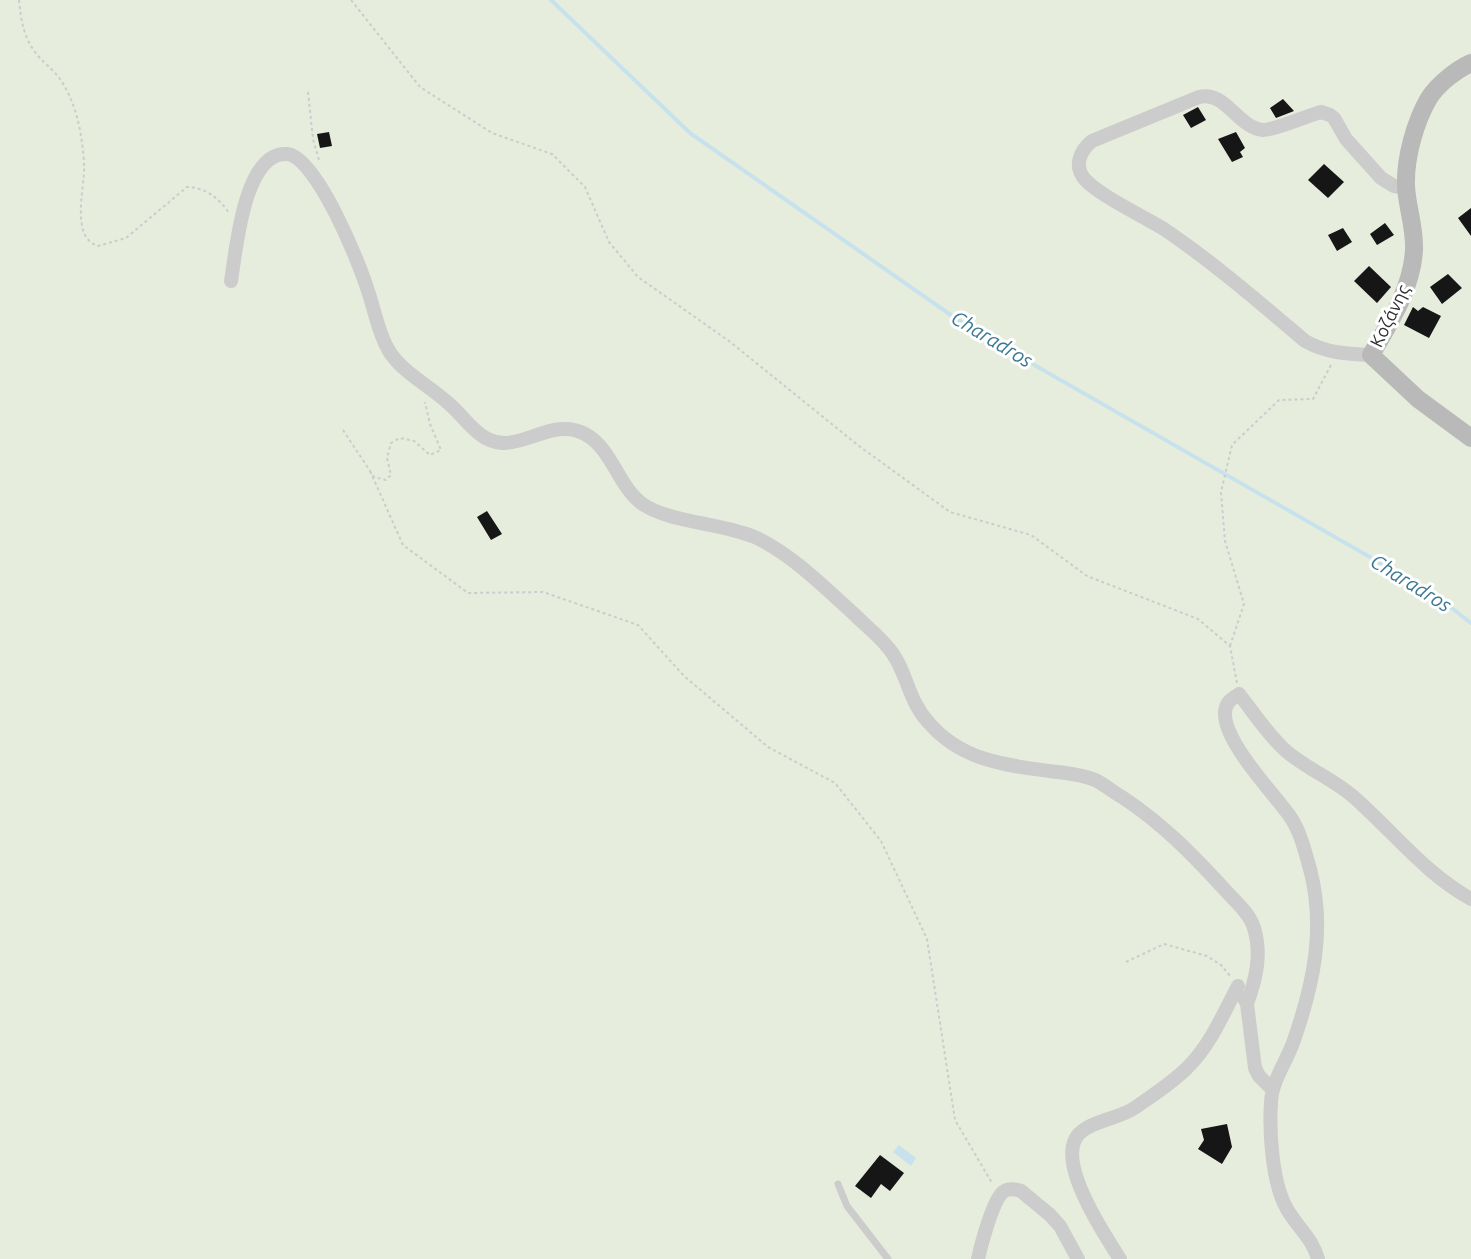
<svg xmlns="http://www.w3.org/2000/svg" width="1471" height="1259" viewBox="0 0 1471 1259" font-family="Ubuntu,sans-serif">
<rect width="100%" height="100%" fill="#fff"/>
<path fill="#e6eddc" d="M 0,0 L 1471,0 L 1471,1259 L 0,1259 Z"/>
<path fill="#c8e2ed" d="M 899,1145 L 916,1158 L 911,1166 L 893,1152 Z"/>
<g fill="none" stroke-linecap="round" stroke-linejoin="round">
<path stroke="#c8e2ed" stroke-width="4" d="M 551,0 L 690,133 L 968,327 L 1431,592 L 1471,623"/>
</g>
<path fill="#161616" d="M 1283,99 L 1294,111 L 1276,118 L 1270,108 Z
M 1198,107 L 1206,120 L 1191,128 L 1183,115 Z
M 329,132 L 332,146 L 320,148 L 317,134 Z
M 1236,132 L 1245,148 L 1240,152 L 1243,157 L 1232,162 L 1218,139 Z
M 1324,164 L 1344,182 L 1328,198 L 1308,180 Z
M 1471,208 L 1471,236 L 1458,218 Z
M 1385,223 L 1394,235 L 1377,245 L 1370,234 Z
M 1343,228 L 1352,242 L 1337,251 L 1328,235 Z
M 1369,266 L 1391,287 L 1377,303 L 1354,281 Z
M 1448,274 L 1462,288 L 1442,304 L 1430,287 Z
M 1413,307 L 1418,311 L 1423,307 L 1441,316 L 1429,338 L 1404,325 Z
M 487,511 L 502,534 L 491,540 L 477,517 Z
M 1227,1124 L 1232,1147 L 1222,1164 L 1198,1149 L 1204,1140 L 1201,1129 Z
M 880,1155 L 904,1173 L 890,1191 L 881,1184 L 871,1198 L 855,1186 Z"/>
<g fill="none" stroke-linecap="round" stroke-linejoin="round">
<path stroke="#ccc" stroke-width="2" stroke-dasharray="3 3" stroke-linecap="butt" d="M 19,0 C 21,19 23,36 35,52 C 42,62 53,69 60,79 C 73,98 79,120 82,143 C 83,150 84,159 84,166 C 85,187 70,238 98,246 L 126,238 L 187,187 C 205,187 220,199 229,213
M 351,0 L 420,87 L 492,133 L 552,154 L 585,187 L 609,242 L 638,277 L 729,341 L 859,446 L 950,512 L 1031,535 L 1087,576 L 1198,619 L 1230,646 L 1237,683
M 308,92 L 313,139 L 319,160
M 343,430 L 374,477 L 386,480 L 391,475 L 387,458 L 391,443 L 400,438 L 414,441 L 430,455 L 441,450 L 430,424 L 425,402
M 370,471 L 403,545 L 468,593 L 543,592 L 638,625 L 684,676 L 768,747 L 835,783 L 881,841 L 927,939 L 955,1120 L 992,1183
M 1230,646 L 1244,604 L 1225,541 L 1221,492 L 1232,445 L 1279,400 L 1313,399 L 1331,365
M 1126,962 L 1164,944 L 1207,956 L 1221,965 L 1231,977"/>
<path stroke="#ccc" stroke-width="7" d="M 838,1184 L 847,1206 L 888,1259"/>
<path stroke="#ccc" stroke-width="14" d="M 231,281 C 236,251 244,151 287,154 C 316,156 360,264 368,291 C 375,311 378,333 389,351 C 403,373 427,384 447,402 C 457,410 465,421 475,430 C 512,466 546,413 585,434 C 613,449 618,488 644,505 C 672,523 724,523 757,538 C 794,556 825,588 855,615 C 868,628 883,639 893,654 C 908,676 908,700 929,723 C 961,760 1004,765 1049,771 C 1064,773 1081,774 1095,780 C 1104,784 1113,792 1122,797 C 1163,824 1193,855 1226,891 C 1236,902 1250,914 1254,928 C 1262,954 1256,979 1247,1004
M 1371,355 C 1347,354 1326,353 1305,341 C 1259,302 1214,263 1164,229 C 1145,217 1094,193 1083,177 C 1074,164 1081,150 1092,141 L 1199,97 C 1225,90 1238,128 1263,130 C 1275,130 1306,116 1321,112 L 1330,115 L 1334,118 L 1346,139 L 1381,178 L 1394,186 L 1406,188
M 1244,998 L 1247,1004 L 1255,1068 L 1259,1076 L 1273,1090
M 978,1259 C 981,1245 993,1200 1003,1192 C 1008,1188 1015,1189 1021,1191 L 1050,1215 L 1060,1226 L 1078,1259
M 1120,1259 C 1104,1234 1063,1172 1074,1142 C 1081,1121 1119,1120 1136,1107 C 1153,1095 1172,1083 1187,1068 C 1210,1046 1223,1014 1238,986
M 1318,1259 C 1313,1239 1297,1227 1287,1209 C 1272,1183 1269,1132 1271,1102 C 1272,1081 1286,1062 1293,1043 C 1313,986 1326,929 1310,869 C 1305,852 1301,833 1291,818 C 1277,796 1210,730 1228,703 C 1231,699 1235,697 1239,694 C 1254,713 1268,735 1286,751 C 1308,770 1336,780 1357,800 C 1395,834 1426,874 1471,899"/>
<path stroke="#b9b9b9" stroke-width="18" d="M 1471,63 C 1456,70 1438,84 1429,98 C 1415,122 1405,158 1406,186 C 1407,207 1415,228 1414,250 C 1412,288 1390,322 1371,355 L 1418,399 L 1471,438"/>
</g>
<g text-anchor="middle" stroke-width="6" stroke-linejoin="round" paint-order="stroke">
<g font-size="18" fill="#2f2f2f" stroke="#fff">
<text transform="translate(1390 316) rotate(-64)" y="6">Κοζάνης</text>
</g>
<g font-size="20" font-style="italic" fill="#3a7894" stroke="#fff">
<text transform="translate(992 339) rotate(31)" y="7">Charadros</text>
<text transform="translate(1411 583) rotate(32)" y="7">Charadros</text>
</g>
</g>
</svg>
